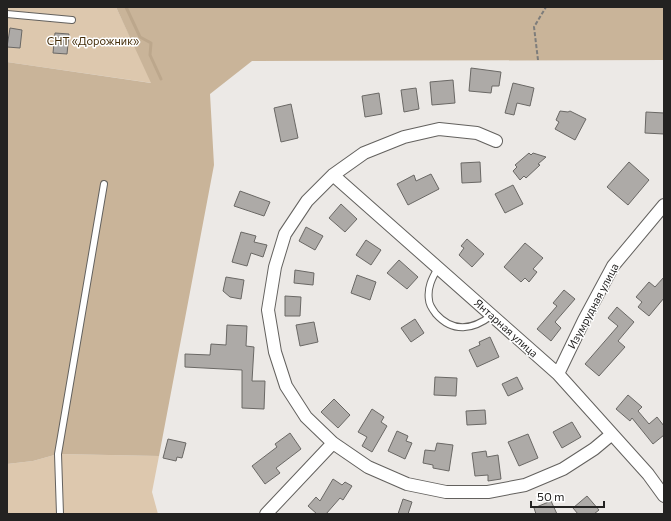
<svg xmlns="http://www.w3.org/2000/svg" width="671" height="521" viewBox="0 0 671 521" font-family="Commissioner,sans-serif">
<rect width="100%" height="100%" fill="#ece9e6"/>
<path fill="#ddc8ae" d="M 7,7 L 116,7 L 152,83 L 7,62 Z
M 58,454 L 159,456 L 152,492 L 158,514 L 7,514 L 7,464 L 33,461 Z"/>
<path fill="#c9b499" d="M 116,7 L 664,7 L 664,60 L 252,61 L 210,94 L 214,165 L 159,456 L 58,454 L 33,461 L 7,464 L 7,62 L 151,83 Z"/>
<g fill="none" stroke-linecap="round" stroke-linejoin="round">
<path stroke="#bca78c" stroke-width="3" d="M 126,7 L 140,37 L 151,43 L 150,55 L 161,79"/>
</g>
<path fill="#adaaa7" stroke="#6a6865" d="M 10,28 L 22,30 L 20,48 L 7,47 Z
M 55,33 L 69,34 L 67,54 L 53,53 Z
M 471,68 L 501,72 L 499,86 L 492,86 L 491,93 L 469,91 Z
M 453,80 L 455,103 L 432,105 L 430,82 Z
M 513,83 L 534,88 L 530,106 L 517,103 L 514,115 L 505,113 Z
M 416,88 L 419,109 L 404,112 L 401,90 Z
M 379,93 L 382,114 L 365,117 L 362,96 Z
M 291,104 L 298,138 L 281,142 L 274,108 Z
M 560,111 L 568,112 L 570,111 L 586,119 L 575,140 L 555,129 L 559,122 L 556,120 Z
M 646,112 L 664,113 L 664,134 L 645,133 Z
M 529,153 L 531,155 L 533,153 L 546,157 L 538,164 L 540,165 L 526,178 L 524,176 L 520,180 L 513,171 L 517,167 L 515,165 Z
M 480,162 L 481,182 L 462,183 L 461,163 Z
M 629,162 L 649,180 L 628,205 L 607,187 Z
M 431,174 L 439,189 L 408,205 L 397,184 L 414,175 L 416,181 Z
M 513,185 L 523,204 L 505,213 L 495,194 Z
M 240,191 L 270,202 L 264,216 L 234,206 Z
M 341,204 L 357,219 L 345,232 L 329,218 Z
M 306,227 L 323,236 L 315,250 L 299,241 Z
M 241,232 L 256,236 L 254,242 L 267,245 L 263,257 L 251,253 L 247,266 L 232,262 Z
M 467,239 L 484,254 L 472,267 L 459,255 L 464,248 L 461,246 Z
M 366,240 L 381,250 L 371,265 L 356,255 Z
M 525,243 L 543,258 L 533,269 L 537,272 L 529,282 L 525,278 L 521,282 L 504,267 Z
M 399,260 L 418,277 L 407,289 L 387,273 Z
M 295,270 L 314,273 L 313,285 L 294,283 Z
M 357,275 L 376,282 L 370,300 L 351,293 Z
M 226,277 L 244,280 L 241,299 L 230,297 L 223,291 Z
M 664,277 L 664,298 L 649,316 L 638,307 L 642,302 L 636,297 L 649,282 L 655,287 Z
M 564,290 L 575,299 L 555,322 L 561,328 L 551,341 L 537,329 L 557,306 L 553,303 Z
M 285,296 L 301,297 L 300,316 L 285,316 Z
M 617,307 L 634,322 L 618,341 L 625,347 L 599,376 L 585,364 L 618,326 L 608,318 Z
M 415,319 L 424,333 L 411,342 L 401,328 Z
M 314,322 L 318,342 L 300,346 L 296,325 Z
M 227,325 L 247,326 L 246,346 L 254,347 L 252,381 L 265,381 L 264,409 L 242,408 L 242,370 L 185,367 L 185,354 L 210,355 L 211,344 L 226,345 Z
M 490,337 L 499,357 L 477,367 L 469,350 L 480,345 L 479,342 Z
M 435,377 L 457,378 L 456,396 L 434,395 Z
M 517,377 L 523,389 L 508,396 L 502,384 Z
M 628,395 L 642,407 L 638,411 L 649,424 L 657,417 L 664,426 L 664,435 L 653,444 L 632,418 L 630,421 L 616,409 Z
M 334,399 L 350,415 L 338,428 L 321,412 Z
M 372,409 L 384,417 L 381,422 L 387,426 L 372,452 L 362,446 L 367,437 L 358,432 Z
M 485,410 L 486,424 L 467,425 L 466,411 Z
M 572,422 L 581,437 L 562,448 L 553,432 Z
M 397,431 L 408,436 L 406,441 L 412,443 L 405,459 L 388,451 Z
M 290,433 L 301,449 L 276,468 L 280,473 L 265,484 L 252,466 L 277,447 L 275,444 Z
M 528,434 L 538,458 L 519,466 L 508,442 Z
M 168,439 L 186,443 L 182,458 L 177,457 L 176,461 L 163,458 Z
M 437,443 L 453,445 L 449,471 L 433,468 L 433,465 L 423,463 L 425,450 L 435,451 Z
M 486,451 L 487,457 L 498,455 L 501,479 L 488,481 L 488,475 L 475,476 L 472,453 Z
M 333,479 L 342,485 L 345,482 L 352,486 L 343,500 L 340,498 L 326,514 L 317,514 L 308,506 L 316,497 L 320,501 Z
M 587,496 L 599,510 L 594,514 L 578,514 L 573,508 Z
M 403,499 L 412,502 L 408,514 L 398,514 Z
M 551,501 L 557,514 L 536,514 L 534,508 Z"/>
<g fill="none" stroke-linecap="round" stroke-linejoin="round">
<g stroke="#63615e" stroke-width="8">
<path id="lane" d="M 7,14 L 72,20
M 438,268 C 432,278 427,288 429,300 C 429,305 433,310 436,314 C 453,333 473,330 492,315
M 60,514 L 58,454 L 104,184"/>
</g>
<g stroke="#63615e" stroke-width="14">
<path id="street" d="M 496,141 L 477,133 L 439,129 L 404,137 L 364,153 L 333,175 L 307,201 L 285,234 L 275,267 L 268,310 L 275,352 L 286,386 L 306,417 L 333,443 L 368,467 L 407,484 L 446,492 L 488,492 L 525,485 L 563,469 L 594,449 L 612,434
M 333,175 L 558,374 L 648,474 L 664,496
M 558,374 L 584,320 L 613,266 L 664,205
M 266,514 L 333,443"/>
</g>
<path stroke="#7e7d7b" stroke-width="2" stroke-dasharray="4 2" stroke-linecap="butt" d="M 538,60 L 534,27 L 546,7"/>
<use href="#lane" stroke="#fff" stroke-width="6"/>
<use href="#street" stroke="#fff" stroke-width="12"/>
</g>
<g text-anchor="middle" stroke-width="3" stroke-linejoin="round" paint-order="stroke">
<g font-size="11" fill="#432c08" stroke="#fff">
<text x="93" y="45">СНТ «Дорожник»</text>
</g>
<g font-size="11" fill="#232221" stroke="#fff">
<text transform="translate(593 306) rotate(-62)" y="4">Изумрудная улица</text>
<text transform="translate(506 328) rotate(42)" y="4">Янтарная улица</text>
</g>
</g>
<rect width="671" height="521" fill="none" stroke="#232221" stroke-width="16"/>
<path d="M531 501v6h73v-6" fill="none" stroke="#232221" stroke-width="2"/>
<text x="537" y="501" font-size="12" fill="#232221" stroke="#ffffff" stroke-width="3" paint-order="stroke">50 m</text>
</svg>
